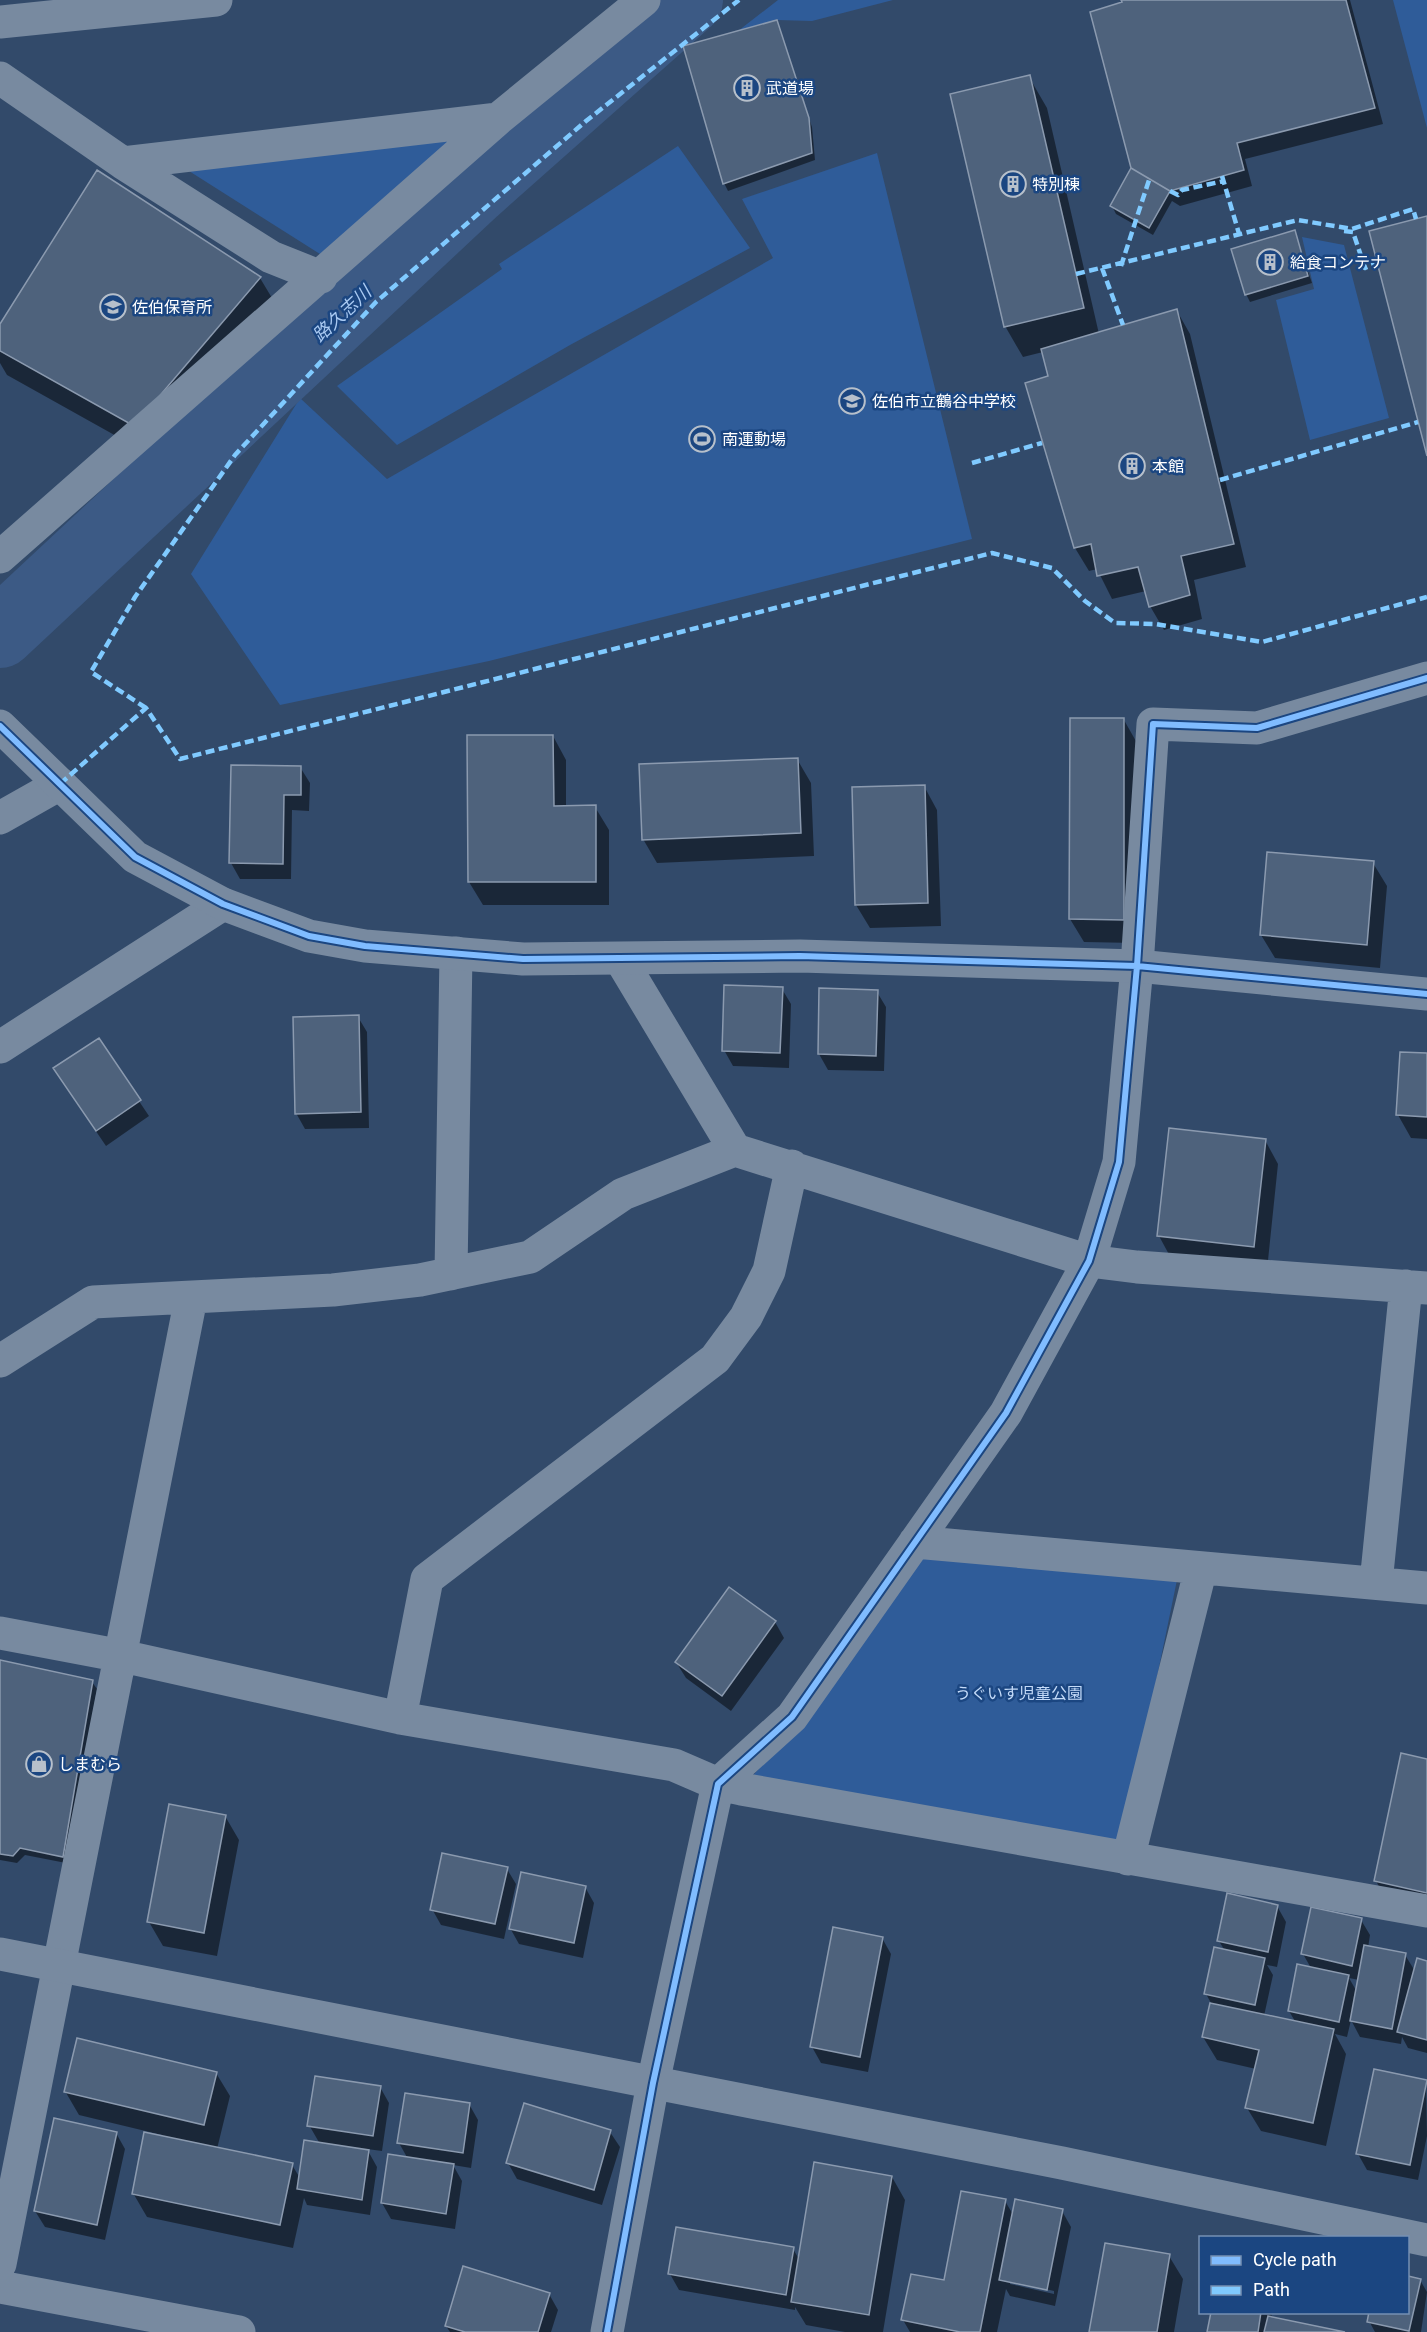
<svg xmlns="http://www.w3.org/2000/svg" width="1427" height="2332" viewBox="0 0 1427 2332" font-family="Roboto,'Noto Sans JP',sans-serif">
<rect width="100%" height="100%" fill="#324a6a"/>
<path fill="#2f5c99" d="M 778,0 L 893,0 L 812,21 L 777,20 L 738,31 Z
M 1393,0 L 1427,0 L 1427,128 Z
M 436,134 L 452,142 L 320,254 L 189,171 Z
M 678,146 L 750,248 L 570,345 L 397,445 L 337,386 L 502,269 L 499,264 Z
M 877,153 L 972,539 L 489,661 L 280,705 L 191,574 L 300,398 L 387,479 L 773,258 L 742,199 Z
M 1302,237 L 1344,245 L 1389,418 L 1310,440 L 1276,300 L 1314,289 Z
M 917,1553 L 1178,1575 L 1123,1842 L 748,1781 L 796,1727 Z"/>
<path fill="#0007" fill-rule="evenodd" d="M 1122,0 L 1350,0 L 1383,124 L 1245,159 L 1252,186 L 1180,206 L 1172,201 L 1153,235 L 1116,214 L 1112,206 L 1133,168 Z
M 776,22 L 812,127 L 815,160 L 728,191 L 724,183 Z
M 1029,77 L 1047,108 L 1099,334 L 1177,311 L 1190,334 L 1246,567 L 1194,580 L 1202,619 L 1164,630 L 1150,606 L 1146,591 L 1112,599 L 1097,569 L 1089,571 L 1075,548 L 1050,377 L 1043,352 L 1023,357 L 1005,326 Z
M 1294,232 L 1312,283 L 1250,302 L 1246,294 Z
M 260,278 L 278,308 L 152,456 L 7,375 L 0,363 L 0,327 Z
M 1124,720 L 1137,743 L 1136,943 L 1084,942 L 1070,919 Z
M 553,736 L 566,760 L 566,807 L 595,807 L 609,830 L 609,905 L 483,905 L 469,882 Z
M 797,759 L 811,783 L 814,856 L 657,863 L 643,839 Z
M 300,767 L 310,783 L 309,811 L 292,810 L 291,879 L 240,879 L 231,863 Z
M 924,786 L 937,810 L 941,926 L 870,928 L 856,905 Z
M 1373,863 L 1387,886 L 1380,968 L 1275,958 L 1261,935 Z
M 782,989 L 791,1004 L 789,1068 L 733,1066 L 724,1050 Z
M 877,992 L 886,1007 L 884,1071 L 828,1070 L 819,1054 Z
M 358,1017 L 367,1032 L 369,1128 L 305,1129 L 296,1113 Z
M 98,1040 L 149,1116 L 106,1146 L 64,1084 Z
M 1427,1055 L 1427,1139 L 1411,1138 L 1398,1115 Z
M 1265,1140 L 1278,1164 L 1267,1270 L 1172,1260 L 1159,1236 Z
M 775,1622 L 784,1638 L 731,1711 L 686,1678 L 676,1662 Z
M 0,1661 L 92,1682 L 97,1689 L 66,1863 L 25,1855 L 17,1863 L 0,1860 Z
M 1427,1761 L 1427,1913 L 1389,1905 L 1376,1881 Z
M 225,1816 L 239,1840 L 217,1956 L 163,1946 L 149,1922 Z
M 507,1869 L 516,1884 L 504,1939 L 441,1925 L 432,1909 Z
M 585,1887 L 594,1903 L 583,1958 L 519,1944 L 510,1928 Z
M 1277,1906 L 1286,1922 L 1277,1967 L 1267,1965 L 1273,1975 L 1264,2016 L 1296,2023 L 1289,2011 L 1311,1968 L 1303,1954 L 1361,1920 L 1370,1935 L 1368,1948 L 1405,1955 L 1415,1971 L 1427,1962 L 1427,2053 L 1408,2048 L 1402,2037 L 1401,2044 L 1360,2037 L 1351,2020 L 1347,2037 L 1335,2034 L 1346,2054 L 1326,2146 L 1261,2131 L 1247,2108 L 1256,2069 L 1217,2060 L 1203,2037 L 1211,2003 L 1206,1994 L 1225,1951 L 1219,1941 ZM 1349,1978 L 1359,1980 L 1357,1992 Z
M 882,1938 L 891,1954 L 868,2072 L 821,2063 L 812,2047 Z
M 216,2073 L 230,2096 L 217,2149 L 292,2165 L 300,2178 L 320,2144 L 309,2125 L 380,2087 L 389,2103 L 382,2151 L 367,2149 L 377,2167 L 370,2215 L 307,2205 L 304,2198 L 293,2248 L 147,2217 L 133,2193 L 162,2135 L 79,2115 L 65,2091 Z
M 1426,2082 L 1427,2136 L 1418,2180 L 1367,2170 L 1358,2154 Z
M 469,2104 L 478,2120 L 471,2168 L 453,2165 L 462,2181 L 455,2229 L 391,2219 L 382,2203 L 408,2159 L 399,2143 Z
M 610,2132 L 620,2147 L 602,2205 L 517,2179 L 508,2163 Z
M 116,2133 L 125,2149 L 105,2240 L 45,2227 L 35,2211 Z
M 892,2177 L 905,2200 L 883,2332 L 845,2332 L 806,2325 L 795,2307 L 795,2310 L 679,2290 L 670,2274 L 793,2249 L 799,2259 Z
M 1005,2201 L 1014,2216 L 1062,2211 L 1071,2227 L 1055,2306 L 1010,2296 L 1006,2289 L 997,2332 L 910,2332 L 903,2320 L 945,2282 ZM 1010,2281 L 1054,2291 L 1054,2294 L 1010,2284 Z
M 1169,2256 L 1183,2279 L 1174,2332 L 1091,2332 Z
M 1408,2277 L 1420,2280 L 1427,2292 L 1421,2332 L 1375,2332 L 1369,2321 L 1408,2312 Z
M 549,2294 L 558,2310 L 551,2332 L 450,2332 L 446,2326 Z
M 1212,2312 L 1272,2312 L 1271,2318 L 1338,2332 L 1209,2332 Z"/>
<g fill="none" stroke-linecap="round" stroke-linejoin="round">
<path stroke="#3c5a85" stroke-width="70" d="M 0,633 L 474,190 L 688,0"/>
</g>
<path fill="#4e627c" stroke="#8b9aaf" stroke-width="1.5" d="M 1121,0 L 1346,0 L 1375,108 L 1237,143 L 1244,170 L 1170,191 L 1131,168 L 1090,12 L 1122,2 Z
M 777,20 L 809,118 L 812,153 L 723,184 L 683,46 Z
M 1030,75 L 1084,308 L 1004,327 L 950,94 Z
M 1131,168 L 1170,191 L 1149,228 L 1110,206 Z
M 97,170 L 261,277 L 134,426 L 0,351 L 0,324 Z
M 1427,216 L 1427,456 L 1369,231 Z
M 1295,230 L 1308,276 L 1245,295 L 1231,249 Z
M 1177,309 L 1234,544 L 1181,556 L 1190,595 L 1149,607 L 1138,567 L 1097,576 L 1091,544 L 1074,548 L 1025,383 L 1048,376 L 1041,349 Z
M 1070,718 L 1124,718 L 1124,920 L 1069,919 Z
M 467,735 L 553,735 L 554,806 L 596,805 L 596,882 L 468,882 Z
M 798,758 L 801,833 L 642,840 L 639,764 Z
M 231,765 L 301,766 L 301,795 L 284,795 L 283,864 L 229,863 Z
M 925,785 L 928,903 L 855,905 L 852,787 Z
M 1267,852 L 1374,861 L 1367,945 L 1260,935 Z
M 724,985 L 783,987 L 780,1053 L 722,1051 Z
M 819,988 L 878,990 L 876,1056 L 818,1054 Z
M 359,1015 L 361,1112 L 295,1114 L 293,1017 Z
M 99,1038 L 141,1100 L 96,1131 L 53,1068 Z
M 1400,1052 L 1427,1053 L 1427,1117 L 1396,1115 Z
M 1169,1128 L 1266,1139 L 1254,1247 L 1157,1236 Z
M 729,1587 L 776,1621 L 722,1696 L 675,1662 Z
M 0,1660 L 93,1680 L 63,1857 L 20,1848 L 13,1856 L 0,1854 Z
M 1401,1753 L 1427,1759 L 1427,1893 L 1374,1881 Z
M 169,1804 L 226,1815 L 204,1933 L 147,1922 Z
M 442,1853 L 508,1867 L 495,1924 L 430,1910 Z
M 521,1872 L 586,1886 L 574,1943 L 509,1929 Z
M 1227,1893 L 1278,1905 L 1268,1952 L 1217,1941 Z
M 1311,1907 L 1362,1918 L 1352,1966 L 1301,1954 Z
M 833,1927 L 883,1937 L 860,2057 L 810,2047 Z
M 1364,1945 L 1406,1953 L 1392,2029 L 1350,2021 Z
M 1214,1947 L 1265,1958 L 1255,2005 L 1204,1994 Z
M 1417,1958 L 1427,1961 L 1427,2040 L 1397,2032 Z
M 1297,1964 L 1349,1975 L 1339,2022 L 1288,2011 Z
M 1210,2003 L 1334,2029 L 1313,2123 L 1245,2108 L 1259,2050 L 1202,2037 Z
M 77,2038 L 217,2072 L 204,2125 L 64,2092 Z
M 1374,2069 L 1427,2080 L 1410,2165 L 1356,2154 Z
M 315,2076 L 381,2086 L 373,2136 L 307,2126 Z
M 405,2093 L 470,2103 L 463,2153 L 397,2143 Z
M 524,2103 L 611,2130 L 594,2190 L 506,2163 Z
M 54,2118 L 117,2132 L 97,2225 L 34,2211 Z
M 144,2132 L 293,2163 L 280,2225 L 132,2194 Z
M 304,2140 L 369,2150 L 362,2200 L 297,2189 Z
M 388,2154 L 454,2164 L 446,2214 L 381,2203 Z
M 814,2162 L 892,2176 L 869,2315 L 791,2302 Z
M 961,2191 L 1006,2199 L 980,2332 L 960,2332 L 901,2320 L 911,2274 L 944,2280 Z
M 1015,2199 L 1063,2209 L 1047,2290 L 999,2280 Z
M 676,2227 L 794,2247 L 786,2295 L 668,2274 Z
M 1105,2243 L 1170,2254 L 1157,2332 L 1089,2332 Z
M 463,2266 L 550,2293 L 538,2332 L 465,2332 L 445,2326 Z
M 1408,2276 L 1421,2279 L 1409,2331 L 1367,2322 L 1369,2312 L 1408,2312 Z
M 1211,2312 L 1261,2312 L 1258,2332 L 1207,2332 Z
M 1268,2316 L 1345,2332 L 1264,2332 Z"/>
<g fill="none" stroke-linecap="round" stroke-linejoin="round">
<path stroke="#788aa0" stroke-width="33" d="M 0,22 L 216,0
M 0,78 L 123,163 L 271,257 L 321,277
M 123,163 L 498,119
M 0,557 L 498,119 L 644,0
M 0,818 L 60,784
M 621,960 L 735,1150
M 0,1047 L 223,904
M 451,1274 L 456,953
M 0,1361 L 93,1302 L 333,1290 L 420,1280 L 530,1257 L 623,1194 L 735,1150 L 1089,1261 L 1137,1267 L 1427,1288
M 915,1542 L 1427,1588
M 1376,1583 L 1406,1286
M 0,1633 L 122,1656 L 400,1718 L 674,1765 L 718,1784 L 741,1789 L 1427,1911
M 400,1718 L 427,1579 L 715,1359 L 746,1317 L 769,1271 L 792,1166
M 1128,1859 L 1201,1568
M 0,2264 L 191,1298
M 0,2287 L 239,2332
M 607,2332 L 653,2083 L 718,1784 L 792,1717 L 1006,1413 L 1089,1261 L 1119,1162 L 1137,966 L 1153,724 L 1257,728 L 1427,678"/>
<path stroke="#788aa0" stroke-width="33" d="M 0,726 L 135,857 L 223,904 L 309,936 L 365,946 L 523,959 L 800,956 L 1137,966 L 1427,994
M 0,1954 L 1062,2163 L 1427,2240"/>
<path stroke="#80caff" stroke-width="4.5" stroke-dasharray="9 4.5" stroke-linecap="butt" d="M 1222,176 L 1240,237
M 1170,191 L 1178,195 L 1182,190 L 1224,181
M 1344,231 L 1353,232 L 1365,268 L 1377,263
M 1121,266 L 1150,177
M 1102,268 L 1123,325
M 1076,274 L 1298,220 L 1352,229 L 1413,209 L 1416,219
M 972,463 L 1042,443
M 1220,480 L 1418,422
M 146,708 L 91,672 L 135,597 L 235,455 L 376,302 L 586,121 L 739,0
M 60,784 L 146,708 L 180,759 L 992,553 L 1052,568 L 1085,601 L 1115,623 L 1155,624 L 1262,642 L 1427,597"/>
<g stroke="#1b4681" stroke-width="10">
<path id="cycleway" d="M 0,726 L 135,857 L 223,904 L 309,936 L 365,946 L 523,959 L 800,956 L 1137,966 L 1427,994
M 607,2332 L 653,2083 L 718,1784 L 792,1717 L 1006,1413 L 1089,1261 L 1119,1162 L 1137,966 L 1153,724 L 1257,728 L 1427,678"/>
</g>
<use href="#cycleway" stroke="#80bcff" stroke-width="6"/>
</g>
<defs>
<g id="building-ring" transform="scale(1.35)"><circle r="9.5" fill="#1b4681" stroke="#b7c0cb" stroke-width="1.5"/><path d="M-4-6H4V6H1V3H-1V6H-4ZM-2.5-4.3h1.7v1.8h-1.7ZM.8-4.3h1.7v1.8H.8ZM-2.5-1h1.7V.8h-1.7ZM.8-1h1.7V.8H.8Z" fill="#b7c0cb"/></g>
<g id="school-ring" transform="scale(1.35)"><circle r="9.5" fill="#1b4681" stroke="#b7c0cb" stroke-width="1.5"/><path d="M0-5L7-2L0 1L-7-2ZM-4 1L0 2.5L4 1V4Q0 6-4 4Z" fill="#b7c0cb"/></g>
<g id="stadium-ring" transform="scale(1.35)"><circle r="9.5" fill="#1b4681" stroke="#b7c0cb" stroke-width="1.5"/><path d="M0-5a6.5 5 0 1 0 0 10a6.5 5 0 1 0 0-10ZM-3.5-1.8h7v3.6h-7Z" fill="#b7c0cb"/></g>
<g id="shop-ring" transform="scale(1.35)"><circle r="9.5" fill="#1b4681" stroke="#b7c0cb" stroke-width="1.5"/><path d="M-5-2.5h2.3a2.7 3.5 0 0 1 5.4 0H5L5.5 6h-11ZM-1.5-2.5h3a1.5 2.3 0 0 0-3 0Z" fill="#b7c0cb"/></g>
</defs>
<g fill-rule="evenodd">
<use href="#building-ring" x="747" y="88"/>
<use href="#building-ring" x="1013" y="184"/>
<use href="#building-ring" x="1270" y="262"/>
<use href="#school-ring" x="113" y="307"/>
<use href="#school-ring" x="852" y="401"/>
<use href="#stadium-ring" x="702" y="439"/>
<use href="#building-ring" x="1132" y="466"/>
<use href="#shop-ring" x="39" y="1764"/>
</g>
<g text-anchor="middle" stroke-width="5" stroke-linejoin="round" paint-order="stroke">
<g font-size="16" fill="#fff" stroke="#1b4681" text-anchor="start">
<text x="766" y="94">武道場</text>
<text x="1032" y="190">特別棟</text>
<text x="1290" y="268">給食コンテナ</text>
<text x="132" y="313">佐伯保育所</text>
<text x="872" y="407">佐伯市立鶴谷中学校</text>
<text x="722" y="445">南運動場</text>
<text x="1152" y="472">本館</text>
<text x="58" y="1770">しまむら</text>
</g>
<g font-size="16" fill="#c3daf8" stroke="#1b4681">
<text x="1019" y="1699">うぐいす児童公園</text>
</g>
<g font-size="18" font-style="italic" fill="#aacaf2" stroke="#1b4681">
<text transform="translate(342 314) rotate(-43)" y="6">路久志川</text>
</g>
</g>
<rect x="1199" y="2236" width="210" height="78" fill="#1b4681" stroke="#7690b3" stroke-width="1.5"/>
<rect x="1211" y="2256" width="30" height="9" fill="#80bcff" stroke="#7690b3" stroke-width="1.5"/>
<text x="1253" y="2266" font-size="18" fill="#ffffff">Cycle path</text>
<rect x="1211" y="2286" width="30" height="9" fill="#80caff" stroke="#7690b3" stroke-width="1.5"/>
<text x="1253" y="2296" font-size="18" fill="#ffffff">Path</text>
</svg>
